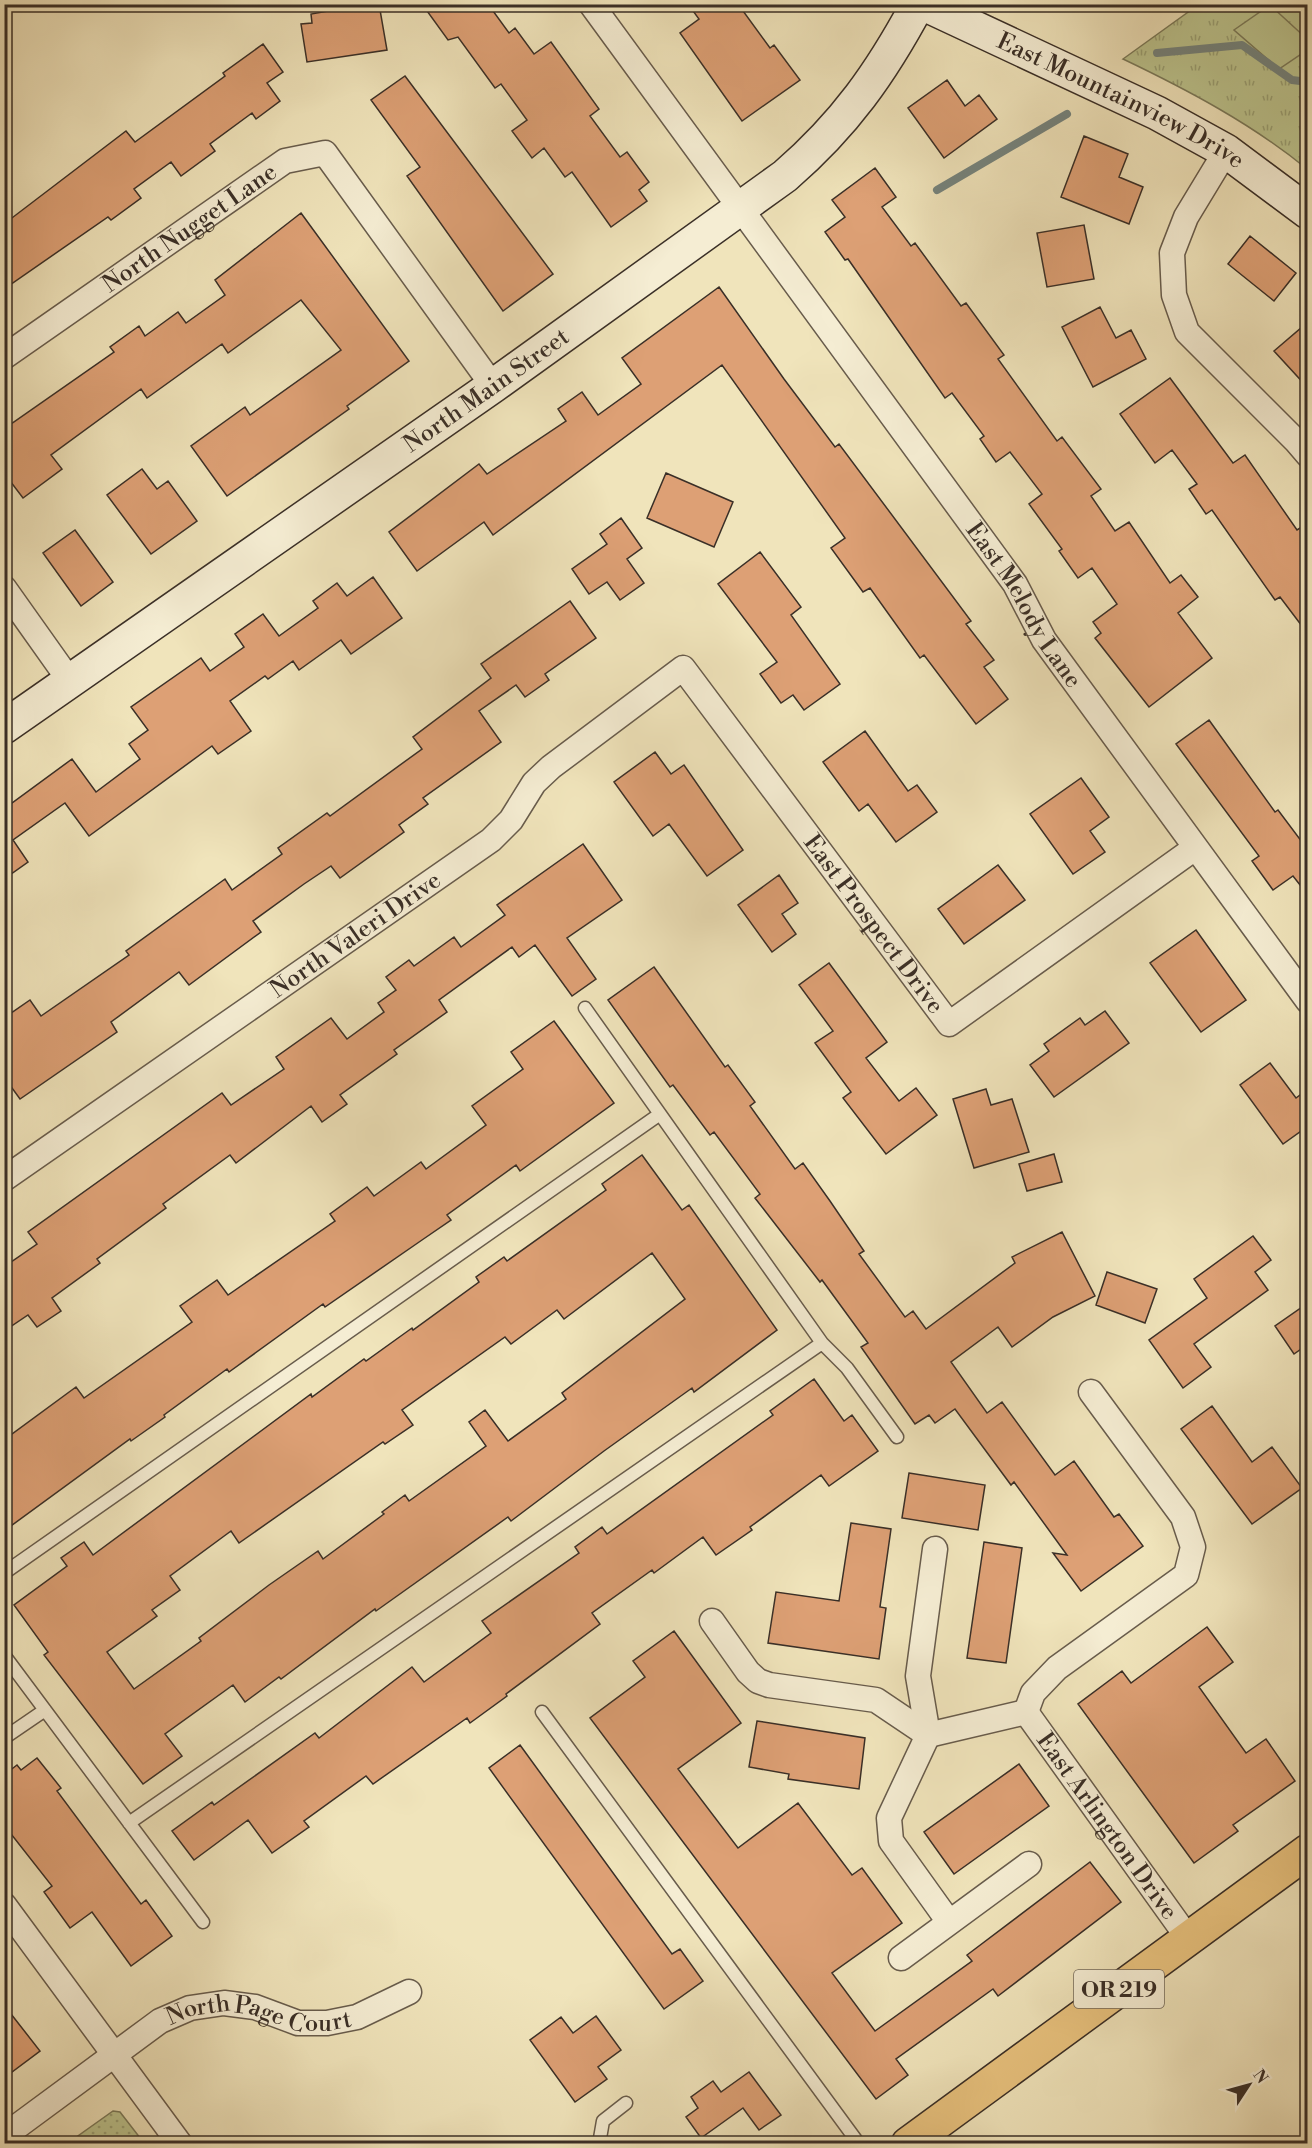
<svg xmlns="http://www.w3.org/2000/svg" width="1312" height="2148" viewBox="0 0 1312 2148" font-family="'Libre Bodoni',serif">
<defs>
<pattern id="grass-dots" width="8" height="8" patternUnits="userSpaceOnUse" patternTransform="scale(1.5)"><rect width="8" height="8" fill="#bcc48e"/><path d="M2 2h.1M6 6h.1" fill="none" stroke="#9aa074" stroke-width="1.8" stroke-linecap="round"/></pattern>
<pattern id="park-tufts" width="24" height="20" patternUnits="userSpaceOnUse" patternTransform="scale(1.5)"><rect width="24" height="20" fill="#bcc48e"/><path d="M3 7l-1-3M5 7V3M7 7l1-3M15 17l-1-3M17 17v-4M19 17l1-3" fill="none" stroke="#9aa074"/></pattern>
</defs>
<rect width="100%" height="100%" fill="#f0e4bb"/>
<filter id="stains"><feTurbulence type="fractalNoise" baseFrequency=".00333" numOctaves="4"/><feColorMatrix values="0 0 0 0 .2 0 0 0 0 .09 0 0 0 0 .02 0 0 0 .5 -.17"/></filter>
<radialGradient id="worn" r=".72"><stop offset=".6" stop-color="#630" stop-opacity="0"/><stop offset="1" stop-color="#630" stop-opacity=".3"/></radialGradient>
<path fill="url(#grass-dots)" stroke="#7b7a5a" stroke-width="1.5" d="M 113,2111 L 120,2112 L 144,2143 L 68,2143 Z"/>
<path fill="url(#park-tufts)" stroke="#7b7a5a" stroke-width="1.5" d="M 1198,5 L 1307,5 L 1307,169 C 1252,124 1188,90 1123,59 Z"/>
<path fill="#bcc48e" stroke="#7b7a5a" stroke-width="1.5" d="M 1270,5 L 1307,39 L 1307,50 L 1279,69 L 1234,30 Z"/>
<g fill="none" stroke-linecap="round" stroke-linejoin="round">
<path stroke="#75847e" stroke-width="8" d="M 1157,53 L 1242,45 L 1292,80 L 1308,82
M 937,190 L 1067,114"/>
</g>
<path fill="#dda075" stroke="#3a2f27" stroke-width="1.5" fill-rule="evenodd" d="M 368,4 L 379,4 L 387,50 L 307,62 L 301,24 L 312,23 L 311,14 Z
M 422,4 L 488,4 L 509,33 L 515,28 L 534,54 L 551,42 L 599,109 L 590,116 L 620,157 L 627,152 L 649,182 L 639,190 L 647,201 L 611,227 L 572,172 L 565,177 L 544,148 L 532,158 L 512,131 L 527,120 L 501,84 L 495,88 L 458,37 L 448,40 Z
M 688,4 L 738,4 L 770,48 L 774,45 L 800,80 L 742,121 L 680,33 L 699,19 Z
M 263,44 L 283,72 L 267,83 L 280,101 L 256,119 L 252,113 L 210,144 L 215,151 L 181,176 L 171,162 L 134,189 L 141,198 L 111,220 L 108,217 L 4,289 L 4,224 L 126,131 L 135,142 L 225,76 L 223,73 Z
M 405,76 L 553,274 L 503,311 L 407,176 L 420,167 L 371,100 Z
M 947,80 L 965,106 L 979,95 L 997,119 L 944,158 L 908,108 Z
M 1084,136 L 1128,154 L 1119,177 L 1143,187 L 1129,224 L 1061,197 Z
M 875,168 L 896,197 L 882,207 L 911,246 L 915,243 L 961,306 L 966,303 L 1004,355 L 998,359 L 1057,441 L 1062,437 L 1101,489 L 1091,496 L 1115,531 L 1129,522 L 1170,583 L 1181,575 L 1198,597 L 1178,613 L 1212,658 L 1149,707 L 1095,638 L 1101,633 L 1093,622 L 1117,604 L 1092,568 L 1078,578 L 1059,551 L 1062,549 L 1029,504 L 1042,494 L 1010,452 L 996,462 L 980,439 L 984,436 L 952,393 L 945,398 L 848,259 L 845,260 L 825,232 L 845,217 L 832,200 Z
M 301,213 L 409,361 L 347,406 L 349,409 L 227,496 L 191,446 L 245,407 L 250,415 L 341,350 L 301,300 L 228,353 L 222,344 L 147,398 L 141,389 L 51,455 L 62,469 L 23,498 L 4,473 L 4,429 L 114,352 L 110,347 L 139,326 L 145,336 L 178,312 L 186,323 L 225,295 L 215,280 Z
M 1084,225 L 1094,279 L 1047,287 L 1037,233 Z
M 1250,236 L 1296,273 L 1274,301 L 1228,264 Z
M 719,287 L 784,379 L 835,447 L 839,444 L 971,621 L 966,624 L 994,660 L 984,667 L 1008,699 L 976,724 L 924,655 L 920,658 L 870,588 L 863,592 L 831,548 L 845,538 L 722,365 L 493,535 L 484,522 L 417,571 L 389,532 L 479,464 L 487,474 L 566,421 L 558,409 L 582,392 L 598,415 L 641,384 L 622,358 Z
M 1100,307 L 1116,338 L 1131,330 L 1146,359 L 1093,387 L 1062,327 Z
M 1308,322 L 1308,388 L 1274,351 Z
M 1170,378 L 1233,463 L 1245,455 L 1297,530 L 1308,523 L 1308,634 L 1280,597 L 1275,600 L 1212,510 L 1206,514 L 1189,489 L 1197,484 L 1172,450 L 1155,463 L 1120,414 Z
M 142,469 L 157,489 L 168,481 L 197,521 L 151,554 L 107,495 Z
M 666,473 L 733,502 L 714,547 L 647,518 Z
M 621,518 L 642,548 L 627,559 L 644,583 L 620,600 L 607,582 L 589,594 L 572,569 L 607,544 L 600,534 Z
M 75,530 L 113,582 L 81,606 L 43,553 Z
M 760,552 L 801,607 L 791,615 L 840,684 L 804,710 L 793,695 L 781,703 L 760,674 L 777,662 L 718,584 Z
M 373,577 L 402,618 L 351,654 L 341,640 L 299,670 L 293,661 L 268,679 L 265,676 L 230,701 L 251,731 L 218,754 L 212,746 L 89,836 L 65,803 L 13,840 L 28,862 L 4,879 L 4,809 L 72,759 L 96,792 L 140,759 L 129,744 L 148,730 L 131,707 L 201,658 L 210,671 L 244,647 L 235,634 L 263,614 L 279,636 L 318,608 L 313,601 L 337,583 L 347,596 Z
M 570,601 L 596,638 L 545,674 L 549,680 L 525,697 L 516,685 L 479,711 L 501,742 L 423,798 L 428,804 L 399,825 L 404,832 L 340,878 L 331,866 L 304,884 L 253,921 L 261,932 L 189,985 L 179,972 L 111,1022 L 117,1032 L 20,1099 L 4,1077 L 4,1018 L 30,1000 L 41,1016 L 129,955 L 126,951 L 225,879 L 232,890 L 282,854 L 278,848 L 327,813 L 330,816 L 422,749 L 413,737 L 491,678 L 481,664 Z
M 1209,720 L 1275,812 L 1278,810 L 1308,850 L 1308,895 L 1293,876 L 1273,890 L 1252,861 L 1259,856 L 1176,744 Z
M 865,731 L 908,791 L 917,785 L 937,812 L 896,842 L 868,804 L 859,811 L 823,762 Z
M 655,752 L 671,774 L 684,765 L 743,850 L 707,876 L 669,824 L 653,836 L 614,782 Z
M 1081,778 L 1109,817 L 1090,831 L 1105,852 L 1073,874 L 1030,814 Z
M 583,844 L 622,900 L 567,938 L 596,979 L 572,996 L 535,945 L 519,957 L 512,947 L 439,1000 L 447,1012 L 394,1050 L 397,1054 L 340,1095 L 347,1104 L 322,1122 L 311,1106 L 236,1163 L 230,1155 L 163,1204 L 166,1208 L 97,1259 L 100,1263 L 52,1298 L 61,1311 L 37,1327 L 28,1315 L 4,1331 L 4,1267 L 37,1244 L 28,1232 L 222,1093 L 231,1105 L 284,1069 L 276,1057 L 331,1018 L 347,1039 L 384,1012 L 378,1003 L 396,990 L 386,977 L 409,960 L 414,966 L 454,937 L 461,947 L 505,915 L 497,905 Z
M 998,865 L 1025,900 L 964,944 L 938,909 Z
M 779,875 L 798,903 L 782,914 L 796,934 L 772,952 L 738,905 Z
M 1196,930 L 1246,1000 L 1201,1032 L 1150,963 Z
M 829,963 L 887,1042 L 866,1058 L 899,1101 L 916,1088 L 937,1115 L 886,1154 L 843,1098 L 851,1092 L 815,1043 L 833,1031 L 799,985 Z
M 654,967 L 725,1067 L 728,1065 L 755,1102 L 750,1106 L 795,1169 L 803,1163 L 830,1201 L 864,1251 L 859,1254 L 905,1317 L 913,1311 L 926,1329 L 1015,1263 L 1012,1257 L 1062,1232 L 1095,1296 L 1053,1317 L 1012,1347 L 998,1327 L 951,1362 L 987,1413 L 1002,1402 L 1055,1475 L 1074,1461 L 1114,1517 L 1119,1514 L 1143,1546 L 1081,1591 L 1053,1553 L 1067,1555 L 1014,1482 L 1011,1485 L 955,1409 L 935,1423 L 929,1415 L 915,1424 L 861,1347 L 868,1343 L 822,1280 L 820,1282 L 755,1198 L 760,1194 L 714,1132 L 710,1135 L 673,1085 L 670,1087 L 608,1000 Z
M 1105,1011 L 1129,1043 L 1054,1097 L 1030,1065 L 1049,1051 L 1044,1044 L 1080,1018 L 1085,1025 Z
M 554,1021 L 614,1103 L 520,1171 L 516,1165 L 447,1215 L 451,1220 L 422,1240 L 325,1307 L 323,1304 L 229,1372 L 227,1369 L 164,1415 L 165,1417 L 131,1441 L 130,1439 L 4,1531 L 4,1440 L 76,1387 L 84,1398 L 192,1322 L 180,1306 L 217,1280 L 228,1295 L 335,1221 L 330,1214 L 367,1187 L 374,1196 L 421,1162 L 426,1169 L 486,1125 L 472,1106 L 523,1069 L 511,1052 Z
M 1270,1063 L 1296,1098 L 1308,1089 L 1308,1126 L 1283,1144 L 1240,1085 Z
M 986,1089 L 991,1105 L 1012,1099 L 1029,1152 L 974,1168 L 953,1099 Z
M 1054,1154 L 1062,1182 L 1027,1191 L 1019,1164 Z
M 642,1155 L 682,1210 L 689,1205 L 777,1330 L 694,1392 L 692,1388 L 604,1451 L 511,1521 L 508,1517 L 376,1611 L 375,1609 L 281,1679 L 279,1677 L 245,1702 L 233,1685 L 165,1734 L 182,1756 L 143,1784 L 44,1655 L 48,1652 L 14,1605 L 67,1566 L 61,1558 L 84,1542 L 93,1555 L 311,1394 L 312,1397 L 364,1359 L 366,1361 L 412,1328 L 413,1330 L 479,1282 L 476,1277 L 504,1257 L 507,1261 L 606,1190 L 602,1184 ZM 652,1253 L 685,1299 L 562,1393 L 566,1399 L 508,1441 L 485,1410 L 469,1422 L 486,1446 L 409,1501 L 405,1495 L 382,1512 L 384,1514 L 323,1559 L 318,1551 L 269,1585 L 199,1638 L 201,1641 L 134,1689 L 107,1652 L 157,1616 L 152,1610 L 180,1590 L 170,1576 L 231,1531 L 239,1543 L 383,1442 L 385,1444 L 413,1425 L 402,1410 L 505,1337 L 511,1344 L 557,1310 L 564,1319 Z
M 1253,1236 L 1271,1260 L 1255,1272 L 1268,1290 L 1194,1344 L 1211,1367 L 1183,1388 L 1149,1340 L 1207,1298 L 1194,1279 Z
M 1107,1272 L 1157,1289 L 1145,1323 L 1096,1305 Z
M 1308,1303 L 1308,1344 L 1294,1354 L 1275,1326 Z
M 814,1379 L 844,1421 L 852,1415 L 878,1451 L 829,1486 L 821,1475 L 750,1527 L 752,1530 L 716,1555 L 703,1537 L 654,1573 L 652,1570 L 592,1613 L 600,1624 L 506,1694 L 507,1696 L 470,1723 L 467,1718 L 373,1784 L 366,1776 L 304,1821 L 309,1827 L 272,1853 L 248,1820 L 194,1860 L 172,1831 L 212,1802 L 214,1805 L 315,1733 L 319,1738 L 412,1667 L 424,1682 L 491,1633 L 482,1621 L 579,1553 L 575,1547 L 602,1527 L 607,1534 L 773,1415 L 770,1411 Z
M 1212,1406 L 1252,1462 L 1272,1447 L 1302,1488 L 1252,1524 L 1181,1429 Z
M 909,1473 L 985,1485 L 978,1530 L 902,1518 Z
M 851,1523 L 891,1529 L 880,1607 L 886,1608 L 879,1659 L 768,1643 L 776,1592 L 839,1601 Z
M 984,1542 L 1022,1548 L 1006,1663 L 967,1658 Z
M 1207,1627 L 1233,1662 L 1199,1687 L 1246,1753 L 1266,1739 L 1295,1781 L 1233,1825 L 1238,1831 L 1194,1863 L 1078,1704 L 1122,1671 L 1131,1683 Z
M 674,1631 L 741,1723 L 678,1769 L 738,1848 L 798,1803 L 852,1875 L 862,1868 L 902,1923 L 832,1973 L 875,2031 L 972,1961 L 967,1955 L 1090,1862 L 1121,1902 L 998,1996 L 993,1989 L 896,2059 L 908,2075 L 876,2099 L 590,1718 L 645,1677 L 633,1661 Z
M 757,1721 L 865,1738 L 859,1789 L 788,1779 L 789,1774 L 749,1767 Z
M 520,1745 L 672,1954 L 680,1949 L 703,1981 L 664,2009 L 489,1768 Z
M 37,1758 L 61,1788 L 57,1791 L 141,1904 L 146,1900 L 172,1936 L 131,1966 L 92,1912 L 70,1928 L 44,1892 L 52,1886 L 4,1825 L 4,1775 L 17,1765 L 21,1770 Z
M 1019,1764 L 1049,1806 L 954,1874 L 924,1832 Z
M 4,2005 L 40,2051 L 4,2078 Z
M 596,2016 L 621,2050 L 598,2067 L 607,2079 L 575,2102 L 530,2040 L 561,2017 L 573,2033 Z
M 749,2072 L 781,2115 L 759,2130 L 743,2108 L 701,2138 L 686,2117 L 698,2108 L 691,2097 L 713,2081 L 721,2092 Z"/>
<g fill="none" stroke-linecap="round" stroke-linejoin="round">
<g stroke="#685c4c" stroke-width="15">
<path id="lane" d="M 585,1008 L 822,1343 L 847,1368 L 897,1437
M 4,1573 L 660,1114
M 4,1655 L 203,1922
M 542,1712 L 859,2144
M 4,1738 L 45,1710
M 129,1823 L 822,1343
M 599,2144 L 603,2121 L 626,2103"/>
</g>
<g stroke="#685c4c" stroke-width="27">
<g id="street">
<path id="s1" d="M 591,4 L 1015,584 L 1044,640 L 1308,1001"/>
<path d="M 1226,151 L 1186,217 L 1172,253 L 1174,295 L 1187,332 L 1296,441 L 1308,455"/>
<path id="s2" d="M 4,357 L 285,161 L 325,153 L 493,386"/>
<path d="M 4,588 L 70,681"/>
<path id="s3" d="M 4,1179 L 491,840 L 511,820 L 534,783 L 551,767 L 683,668 L 949,1024 L 1195,848"/>
<path d="M 935,1549 L 918,1676 L 928,1735 L 889,1818 L 891,1841 L 949,1922"/>
<path d="M 712,1621 L 748,1672 L 758,1681 L 769,1685 L 876,1700 L 928,1735 L 1026,1712"/>
<path d="M 1026,1712 L 1033,1693 L 1057,1668 L 1186,1575 L 1193,1547 L 1183,1517 L 1091,1392"/>
<path id="s4" d="M 1026,1712 L 1188,1938"/>
<path d="M 4,1905 L 180,2144"/>
<path d="M 901,1958 L 1029,1864"/>
<path id="s5" d="M 4,2129 L 15,2128 L 160,2021 L 190,2008 L 224,2003 L 255,2007 L 298,2023 L 327,2023 L 357,2017 L 409,1992"/>
</g>
</g>
<g stroke="#3a2f27" stroke-width="36">
<g id="secondary">
<path id="s6" d="M 924,4 L 1157,113 L 1226,151 L 1308,212"/>
<path id="s7" d="M 4,727 L 493,386 L 785,176 C 845,124 881,73 918,4"/>
</g>
</g>
<g stroke="#3a2f27" stroke-width="36">
<path id="primary" d="M 908,2144 L 1308,1851"/>
</g>
<use href="#lane" stroke="#f5edd3" stroke-width="12"/>
<use href="#street" stroke="#f5edd3" stroke-width="24"/>
<use href="#secondary" stroke="#f5edd3" stroke-width="33"/>
<use href="#primary" stroke="#e8c27e" stroke-width="33"/>
</g>
<g text-anchor="middle" stroke-width="6" stroke-linejoin="round" paint-order="stroke">
<rect fill="#f5edd3" stroke="#72685b" stroke-width="1.5" x="1074" y="1970" width="90" height="38" rx="4.5"/>
<g font-size="22" font-weight="bold" fill="#3a2f27">
<text x="1119" y="1997">OR 219</text>
</g>
<g font-size="24" fill="#3a2f27" stroke="#f5edd3">
<text dy="8" stroke="none"><textPath href="#s6" startOffset="219">East Mountainview Drive</textPath></text>
<text dy="8" stroke="none"><textPath href="#s2" startOffset="226">North Nugget Lane</textPath></text>
<text dy="8" stroke="none"><textPath href="#s7" startOffset="588">North Main Street</textPath></text>
<text dy="8" stroke="none"><textPath href="#s1" startOffset="741">East Melody Lane</textPath></text>
<text dy="8" stroke="none"><textPath href="#s3" startOffset="1173">East Prospect Drive</textPath></text>
<text dy="8" stroke="none"><textPath href="#s3" startOffset="428">North Valeri Drive</textPath></text>
<text dy="8" stroke="none"><textPath href="#s4" startOffset="140">East Arlington Drive</textPath></text>
<text dy="8" stroke="none"><textPath href="#s5" startOffset="294">North Page Court</textPath></text>
</g>
</g>
<rect width="1312" height="2148" fill="none" stroke="#f0e4bb" stroke-width="24"/>
<rect x="6" y="6" width="1300" height="2136" fill="none" stroke="#3a2f27" stroke-width="3"/>
<rect x="12" y="12" width="1288" height="2124" fill="none" stroke="#3a2f27" stroke-width="1.5"/>
<g transform="translate(1249 2085) rotate(54)" stroke="#f5edd3" stroke-width="4.5" paint-order="stroke">
<path d="M0-4.5L10 22L0 15L-10 22Z" fill="#3a2f27"/>
<text y="-9" font-size="16" font-weight="bold" text-anchor="middle" fill="#3a2f27">N</text>
</g>
<rect width="100%" height="100%" filter="url(#stains)"/>
<rect width="100%" height="100%" fill="url(#worn)"/>
</svg>
